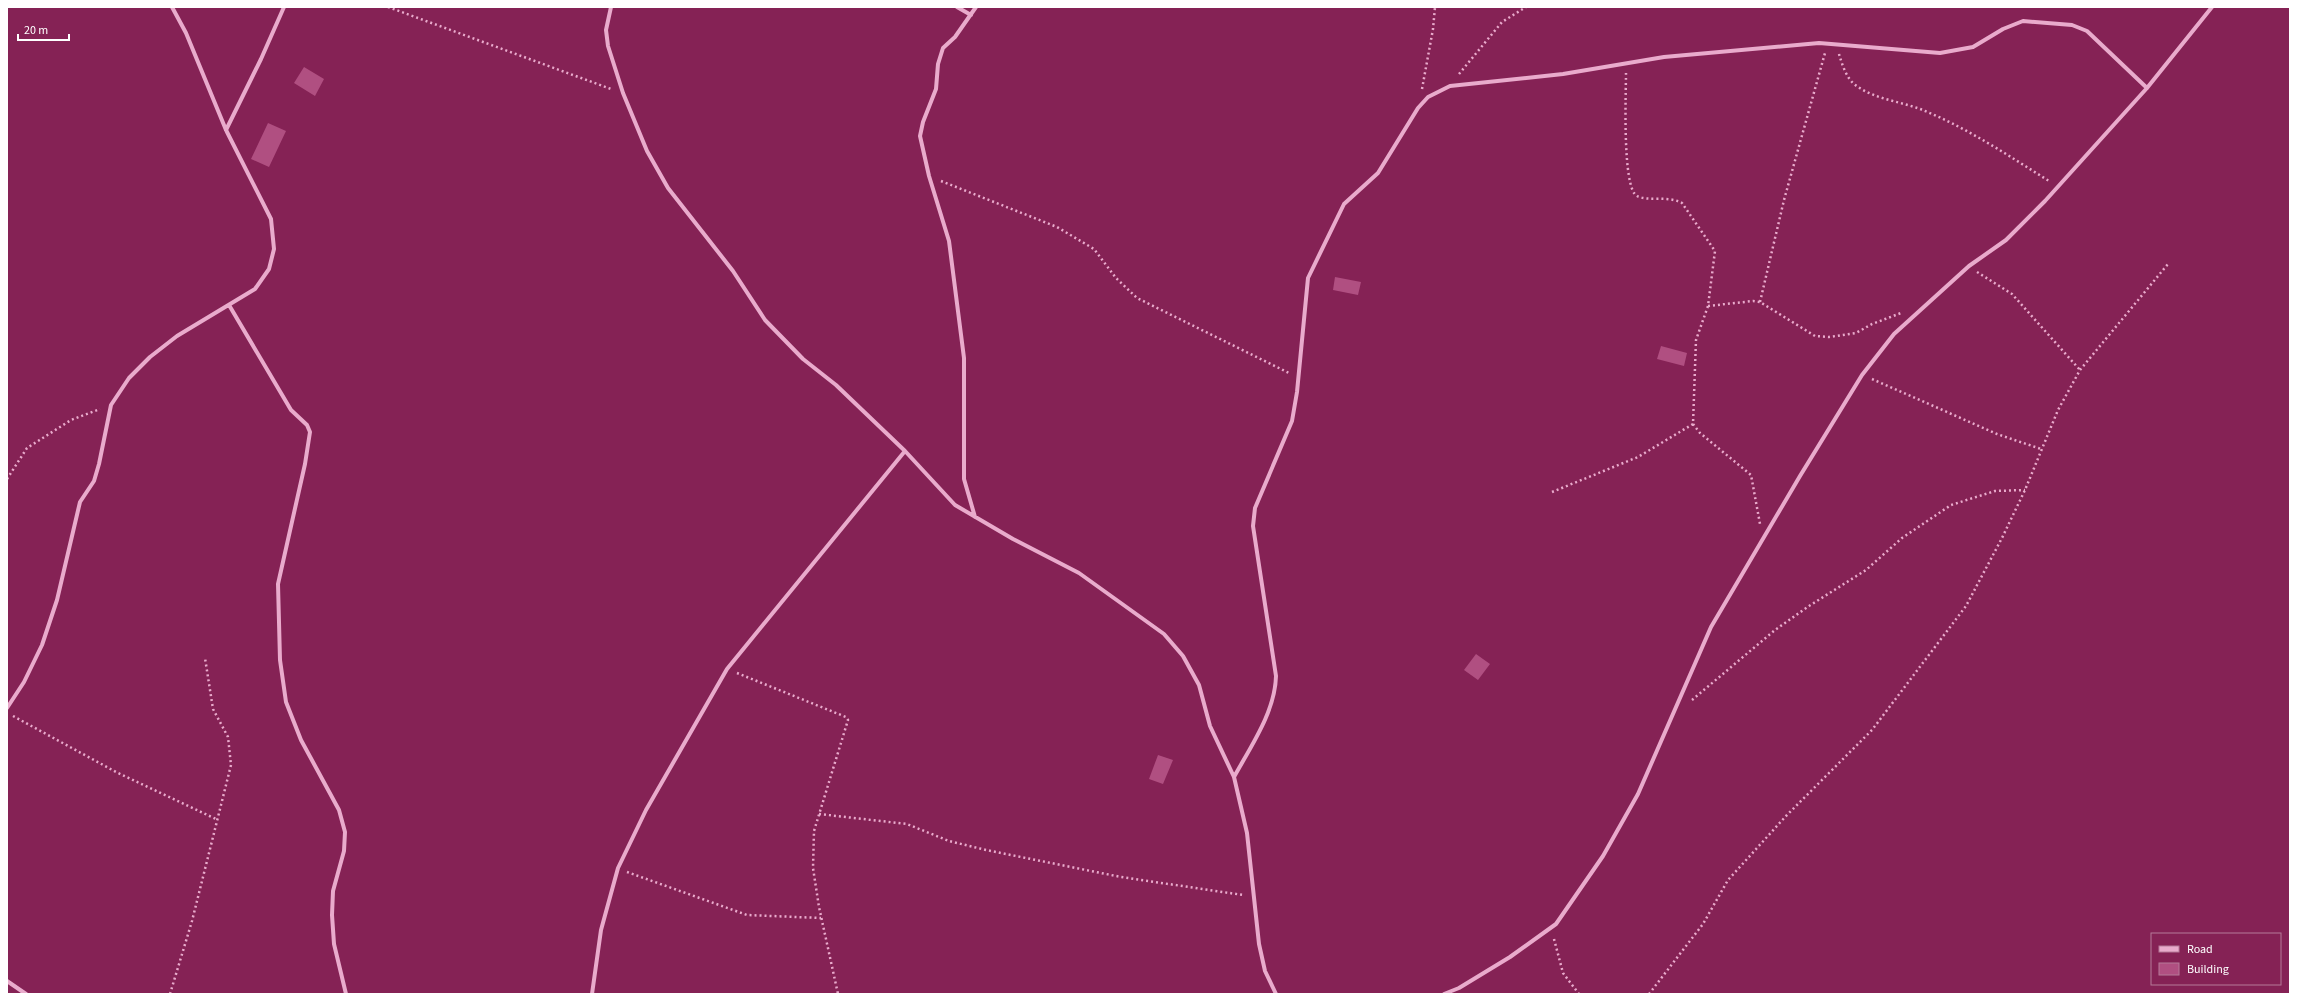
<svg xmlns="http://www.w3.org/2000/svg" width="2297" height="1001" viewBox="0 0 2297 1001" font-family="'Source Sans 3',sans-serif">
<rect width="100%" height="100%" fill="#852255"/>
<path fill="#b04f81" d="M 304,67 L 324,79 L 315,96 L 294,83 Z
M 268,123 L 286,131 L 269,167 L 251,159 Z
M 1335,277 L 1361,282 L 1358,295 L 1333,290 Z
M 1661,346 L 1687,353 L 1684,366 L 1657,359 Z
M 1476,654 L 1490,664 L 1478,680 L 1464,670 Z
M 1158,755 L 1173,760 L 1163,784 L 1149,779 Z"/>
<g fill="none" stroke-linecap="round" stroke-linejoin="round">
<path stroke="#e9abcc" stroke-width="2.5" stroke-dasharray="2 3" stroke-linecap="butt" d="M 388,7 L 611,89
M 1839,54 C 1842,64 1846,77 1854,84 C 1874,100 1902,101 1925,111 C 1969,129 2009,156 2049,181
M 1626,73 C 1626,93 1622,188 1637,196 C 1649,202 1667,195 1682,203 L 1715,251 L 1708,306 L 1696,340 L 1693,424 L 1700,433 L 1751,475 L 1760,524
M 1459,74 L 1502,22 L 1526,7
M 1422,89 L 1433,29 L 1435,7
M 941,181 L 1057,227 L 1094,249 L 1116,278 L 1137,298 L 1289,373
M 1977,272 L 2012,294 L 2080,370
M 1760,302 L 1784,200 L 1825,53
M 1708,306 L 1753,301 L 1760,302 L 1815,336 L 1829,337 L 1856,333 L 1872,324 L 1901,313
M 1872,379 L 1997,434 L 2041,449
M 7,479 L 27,448 L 71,420 L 100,409
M 1552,492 L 1638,457 L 1693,424
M 737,673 L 846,717 L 848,720 L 814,831 L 813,868 L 819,907 L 838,994
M 1692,700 L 1775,630 L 1809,606 L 1866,570 L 1902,538 L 1951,505 L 1995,491 L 2025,490
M 13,716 L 116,772 L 218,820
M 819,814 L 907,824 L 949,841 L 986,850 L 1121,877 L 1243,895
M 627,872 L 747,915 L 821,918
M 1554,939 L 1563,973 L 1579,994
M 170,994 L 192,921 L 231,765 L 228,737 L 213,709 L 205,658
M 1649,994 L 1703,924 L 1728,880 L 1786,816 L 1872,730 L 1966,606 L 2002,538 L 2025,490 L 2058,410 L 2080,370 L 2168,264"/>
<path stroke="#e9abcc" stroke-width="4" d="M 611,7 L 606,30 L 608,46 L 623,93 L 647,151 L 668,188 L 733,271 L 765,320 L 803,359 L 836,385 L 905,451 L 955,505 L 1013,539 L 1079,573 L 1164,634 L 1183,656 L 1199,685 L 1210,726 L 1234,777 L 1247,833 L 1259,944 L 1265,971 L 1276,994
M 957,7 L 971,15
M 226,130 L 261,59 L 284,7
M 229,305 L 291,410 L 307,425 L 310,432 L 305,464 L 278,584 L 280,660 L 286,702 L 301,740 L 339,810 L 345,832 L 344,851 L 333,891 L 332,915 L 334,944 L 346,994
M 975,517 L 964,479 L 964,358 L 949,241 L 929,176 L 920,136 L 923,122 L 936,89 L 938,64 L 943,48 L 955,37 L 976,7
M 7,708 L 24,682 L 42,645 L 57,600 L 80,502 L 94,481 L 99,464 L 111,405 L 129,378 L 150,357 L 177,336 L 255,289 L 269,269 L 274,249 L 271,219 L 226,130 L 186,33 L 172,7
M 1234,777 C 1251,746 1275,712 1276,676 L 1253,526 L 1255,508 L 1292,421 L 1297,392 L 1308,278 L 1344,204 L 1378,173 L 1418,108 L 1428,97 L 1450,86 L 1563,74 L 1664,57 L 1819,43 L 1940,53 L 1973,47 L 2003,29 L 2023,21 L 2072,25 L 2087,31 L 2147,88
M 7,981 L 26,994
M 592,994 L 601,930 L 618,868 L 646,810 L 727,669 L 905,451
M 1444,994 L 1459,988 L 1510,957 L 1556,924 L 1603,856 L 1638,794 L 1711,627 L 1800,476 L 1862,375 L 1894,334 L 1969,266 L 2006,240 L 2045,201 L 2147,88 L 2212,7"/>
</g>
<rect width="2297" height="1001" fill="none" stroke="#ffffff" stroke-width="16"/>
<rect x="2151" y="933" width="130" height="52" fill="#852255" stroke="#b67a99"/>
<rect x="2159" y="946" width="20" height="6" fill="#e9abcc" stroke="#b67a99"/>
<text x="2187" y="953" font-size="12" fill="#ffffff">Road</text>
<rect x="2159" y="963" width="20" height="12" fill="#b04f81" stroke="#b67a99"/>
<text x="2187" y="973" font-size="12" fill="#ffffff">Building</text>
<path d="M18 34v6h51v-6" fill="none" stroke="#ffffff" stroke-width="2"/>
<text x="24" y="34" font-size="12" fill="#ffffff" stroke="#852255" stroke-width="3" paint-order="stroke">20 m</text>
</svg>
